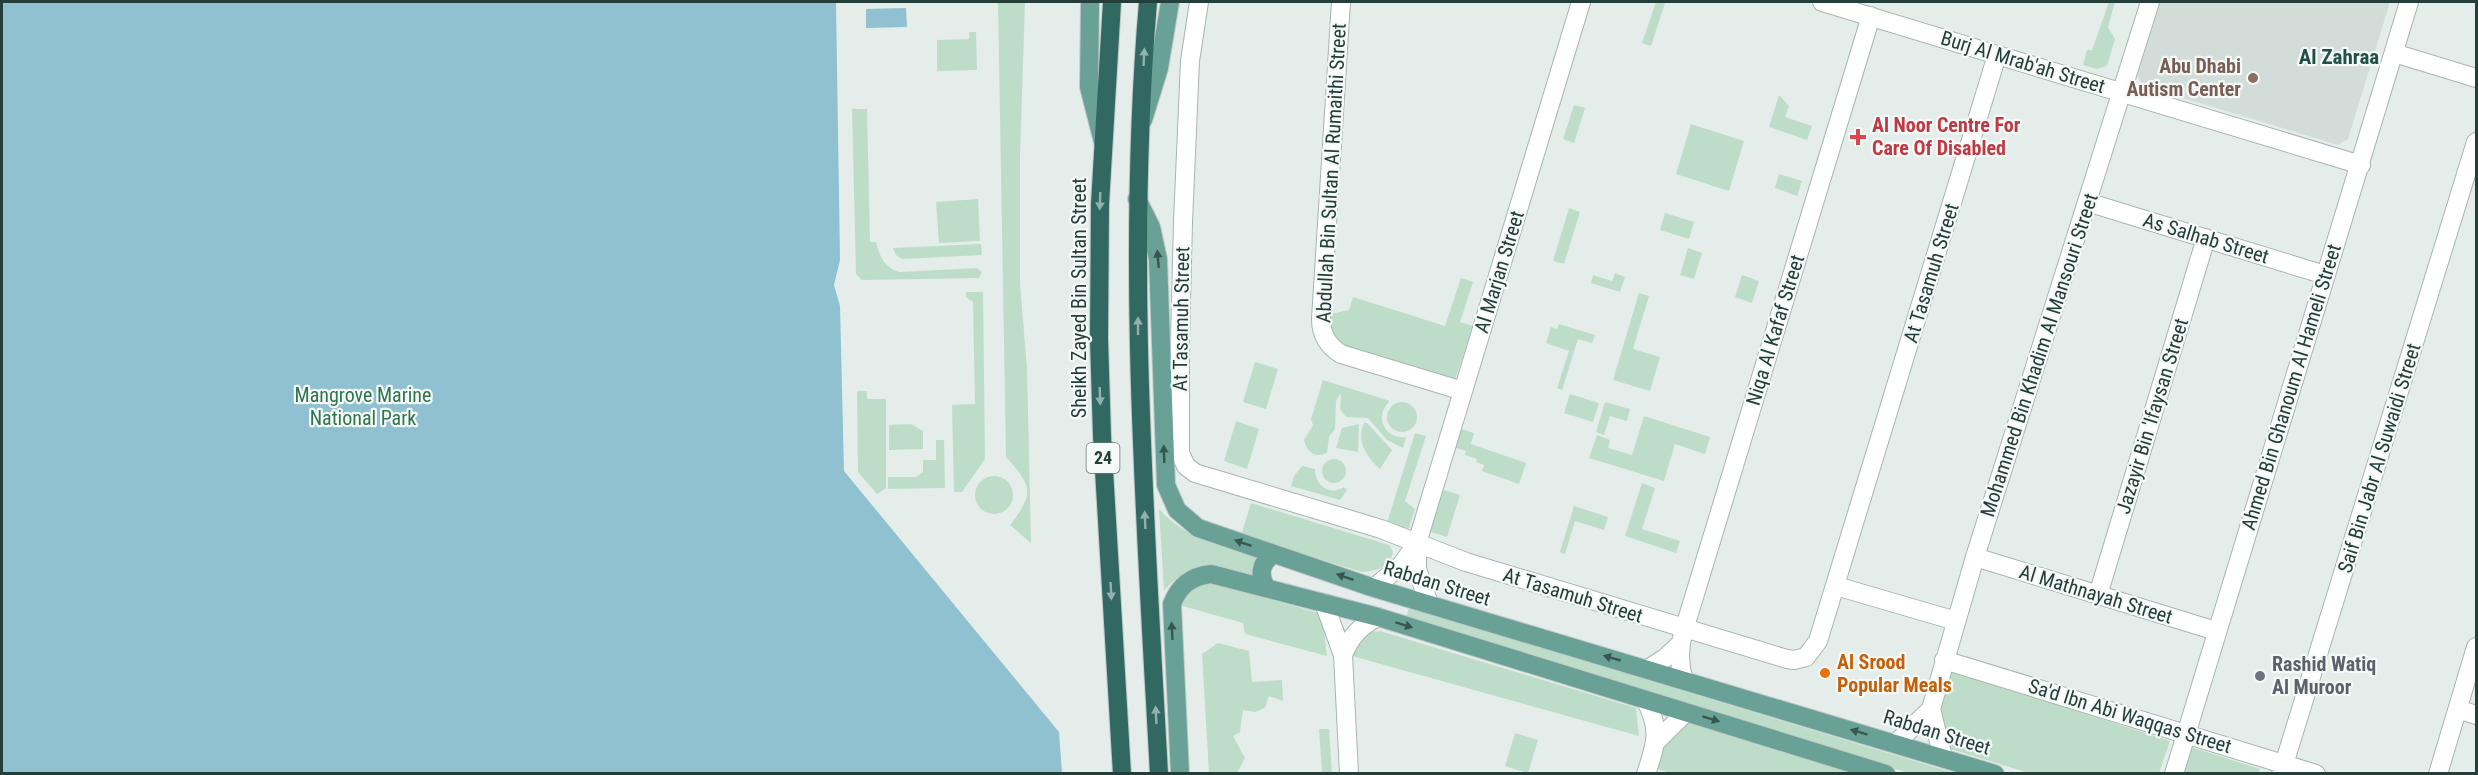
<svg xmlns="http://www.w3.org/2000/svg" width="2478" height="775" viewBox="0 0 2478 775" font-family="'Roboto Condensed',sans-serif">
<rect width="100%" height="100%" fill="#e4edea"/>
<path fill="#d2ddd9" d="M 2155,2 L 2390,2 L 2348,139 L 2338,145 L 2143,86 L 2134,69 Z"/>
<path fill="#beddc9" d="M 998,2 L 1025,2 L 1020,156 L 1020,284 L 1027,368 L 1031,543 L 1010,525 C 1035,493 1032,486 1006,457 Z
M 1656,2 L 1665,3 L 1651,46 L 1642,43 Z
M 2109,2 L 2115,2 L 2108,27 L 2115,39 L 2107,66 L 2097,69 L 2083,65 L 2087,50 L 2092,50 Z
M 969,32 L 976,32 L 977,70 L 937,71 L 937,40 L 969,39 Z
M 1779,95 L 1789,106 L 1785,117 L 1812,126 L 1807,140 L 1769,127 Z
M 1574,105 L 1585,108 L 1574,143 L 1563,139 Z
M 852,109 L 867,109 L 870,242 L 876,242 C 880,257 884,267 899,272 L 977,268 L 982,272 L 979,278 L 862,280 L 856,274 Z
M 1691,124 L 1744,141 L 1729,191 L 1676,174 Z
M 1779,174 L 1802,181 L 1797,196 L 1775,188 Z
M 978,199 L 980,241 L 939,243 L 936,202 Z
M 1569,208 L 1580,212 L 1564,264 L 1553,261 Z
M 1665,213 L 1694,222 L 1689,239 L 1660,230 Z
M 981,244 L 982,255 L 902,259 L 896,255 L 893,248 Z
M 1688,248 L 1702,253 L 1694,279 L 1680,275 Z
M 1615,273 L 1625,277 L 1620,292 L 1591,283 L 1593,275 L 1612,281 Z
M 1742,275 L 1759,281 L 1752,303 L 1735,297 Z
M 1461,278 L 1473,282 L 1460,322 L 1473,326 L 1455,380 L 1335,348 L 1322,316 L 1349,310 L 1353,297 L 1445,326 Z
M 966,292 L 983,292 L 985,459 L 962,492 L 954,492 L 952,405 L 975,404 L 973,302 L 966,297 Z
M 1639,293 L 1649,296 L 1633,349 L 1660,357 L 1650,391 L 1613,380 Z
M 1559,324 L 1595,335 L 1592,343 L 1578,339 L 1562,390 L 1557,388 L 1569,351 L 1546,343 L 1551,327 L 1557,329 Z
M 1255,362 L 1278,369 L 1266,409 L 1243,402 Z
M 1323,380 L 1390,401 C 1373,416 1385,440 1406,437 L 1403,448 L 1387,440 L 1368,418 L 1346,417 L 1340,409 L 1341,395 L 1340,394 L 1336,401 L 1335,429 L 1329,437 L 1327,453 C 1315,458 1307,453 1304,440 L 1313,425 L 1311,419 Z
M 857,391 L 867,391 L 867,399 L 886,399 L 886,488 L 877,494 L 858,472 Z
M 1570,394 L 1599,403 L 1593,422 L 1564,413 Z
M 1605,402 L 1630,409 L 1627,421 L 1610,416 L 1604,435 L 1596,432 Z
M1387 417a15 15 0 1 1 30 0a15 15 0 1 1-30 0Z
M 1644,416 L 1710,437 L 1705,454 L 1675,444 L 1664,481 L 1589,458 L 1597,435 L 1610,440 L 1608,448 L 1632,455 Z
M 1236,421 L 1259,429 L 1247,469 L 1224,461 Z
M 1364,423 L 1367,423 L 1392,450 L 1380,469 C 1366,457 1356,440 1364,423 Z
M 911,424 L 923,431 L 923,449 L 889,450 L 889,425 Z
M 1359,424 L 1358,452 L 1336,448 L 1342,428 Z
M 1459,428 L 1474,433 L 1471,444 L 1526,463 L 1519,484 L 1482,471 L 1484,465 L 1476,462 L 1477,459 L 1465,455 L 1466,451 L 1453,447 Z
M 1415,433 L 1426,436 L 1405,501 L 1415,509 L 1409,528 L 1400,531 L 1386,526 Z
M 936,440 L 944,440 L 945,488 L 888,489 L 888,477 L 916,477 L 923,472 L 923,460 L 936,460 Z
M1322 471a12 12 0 1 1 24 0a12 12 0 1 1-24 0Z
M 1302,466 L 1315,469 C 1315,486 1330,496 1344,487 L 1347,490 L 1340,500 L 1291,486 L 1294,476 Z
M975 495a19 19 0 1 1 38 0a19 19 0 1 1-38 0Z
M 1642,483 L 1655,488 L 1642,529 L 1680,541 L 1676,553 L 1625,536 Z
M 1441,489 L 1460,495 L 1447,537 L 1428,531 Z
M 1251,503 L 1389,545 L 1393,552 C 1390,567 1377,571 1362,572 L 1241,535 Z
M 1574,506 L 1608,517 L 1604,530 L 1575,521 L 1565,554 L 1560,552 Z
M 1159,509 C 1187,540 1220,544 1258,557 L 1252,568 L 1253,583 L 1189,572 L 1177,578 L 1164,590 Z
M 1206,581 L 1322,614 L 1327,656 L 1245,634 L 1243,623 L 1172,603 Z
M 1409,608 L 1954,773 L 1909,773 L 1405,620 Z
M 1380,631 L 1636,708 L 1639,736 L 1345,654 L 1363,633 Z
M 1218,643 L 1249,651 L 1252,682 L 1282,680 L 1283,701 L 1269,696 L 1265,708 L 1255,712 L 1243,710 L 1240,732 L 1233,736 L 1245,758 L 1237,773 L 1209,773 L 1202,654 Z
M 1949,670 L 2170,741 L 2159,773 L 2029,773 L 1944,747 L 1935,714 Z
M 1685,722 L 1851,773 L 1673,774 L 1654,768 L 1661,743 Z
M 1319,729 L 1329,729 L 1332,773 L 1322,773 Z
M 1515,733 L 1538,740 L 1528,773 L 1505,766 Z
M 2191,747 L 2260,769 L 2258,773 L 2183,774 Z"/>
<path fill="#8fc1d0" d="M 2,2 L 836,2 L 840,260 L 834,285 L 840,306 L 844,471 L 1059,732 L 1062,773 L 2,773 Z
M 906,8 L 907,27 L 866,28 L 866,9 Z"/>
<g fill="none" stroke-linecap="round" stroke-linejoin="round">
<g stroke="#a7b5b1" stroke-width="20">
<path id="minor" d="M 1199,2 L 1190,61 L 1183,222 L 1180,341 L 1180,453 L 1186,466 L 1195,473 L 1381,529 L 1466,562 L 1787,659 L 1794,660 L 1806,657 L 1818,641 L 1997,55
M 1341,2 L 1321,319 C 1321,335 1328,346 1341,354 L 1463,391
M 1822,2 L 2361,165
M 2394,53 L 2476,78
M 2087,202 L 2325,275
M 1975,557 L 2216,631
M 1836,586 L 1956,621
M 1374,588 L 1402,564 L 1417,543
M 2098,595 L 2206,238
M 1324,603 L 1343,655 L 1349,774
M 1429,604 L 1417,569 L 1417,543 L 1581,2
M 1343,655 C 1350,637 1360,626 1378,617
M 1944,660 L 2316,774
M 1648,669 L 1665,658 L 1680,644
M 1684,680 C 1678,662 1679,647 1684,630 L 1871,16
M 1646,701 C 1661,730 1656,744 1646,774
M 1931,709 L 1943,758
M 2458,709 L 2476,715
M 1657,741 L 1686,712
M 1895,744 L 1931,709 L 1975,557 L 2150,2
M 2174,774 L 2409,2
M 2281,774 L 2476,142
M 2438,774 L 2476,647"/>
</g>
<g stroke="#c2c9c8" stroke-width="20">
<path id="major" d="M 1090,2 L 1089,87 L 1103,142
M 1143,120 L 1159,68 L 1170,2
M 1137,199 L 1151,227 L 1158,259 L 1166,485 L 1177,510 L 1198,528 L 1374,588 L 1995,774
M 1266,587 C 1258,574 1261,562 1274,554
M 1180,774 L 1172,604 C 1179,586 1191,576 1211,574 L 1378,617 L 1886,774"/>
</g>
<g stroke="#c2c9c8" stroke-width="20">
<path id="highway" d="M 1112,2 L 1100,204 L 1099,339 L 1102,436 L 1122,774
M 1148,2 C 1126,259 1145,516 1159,774"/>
</g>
<use href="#minor" stroke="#fff" stroke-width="18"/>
<use href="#major" stroke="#6aa197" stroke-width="18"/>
<use href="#highway" stroke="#316962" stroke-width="18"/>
</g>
<defs><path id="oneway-solid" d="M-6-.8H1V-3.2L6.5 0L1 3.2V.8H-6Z" transform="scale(1.5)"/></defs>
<g fill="#93b1ac">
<use href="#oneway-solid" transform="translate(1144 57) rotate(-87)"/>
<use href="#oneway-solid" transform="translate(1100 201) rotate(92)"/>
<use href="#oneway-solid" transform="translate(1138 326) rotate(-90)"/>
<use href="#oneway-solid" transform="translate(1100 396) rotate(88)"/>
<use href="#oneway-solid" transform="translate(1145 520) rotate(-93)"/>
<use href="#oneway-solid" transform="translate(1111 591) rotate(87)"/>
<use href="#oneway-solid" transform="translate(1156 715) rotate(-93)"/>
</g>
<g fill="#365750">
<use href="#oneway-solid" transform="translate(1158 259) rotate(-95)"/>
<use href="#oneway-solid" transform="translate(1164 454) rotate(-92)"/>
<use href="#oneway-solid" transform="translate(1243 543) rotate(-161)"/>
<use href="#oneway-solid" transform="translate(1345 577) rotate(-161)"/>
<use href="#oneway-solid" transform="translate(1404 625) rotate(17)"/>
<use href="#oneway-solid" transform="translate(1172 631) rotate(-93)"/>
<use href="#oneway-solid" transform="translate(1612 658) rotate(-164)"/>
<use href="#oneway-solid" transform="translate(1711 719) rotate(17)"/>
<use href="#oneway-solid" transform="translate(1859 732) rotate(-163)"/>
</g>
<circle fill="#8d6e63" stroke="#f5f9f7" stroke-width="2" cx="2253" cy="78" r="6"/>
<path fill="#e0444e" stroke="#f5f9f7" stroke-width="2" d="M1855 128h6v6h6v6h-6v6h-6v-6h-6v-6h6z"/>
<circle fill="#e8710a" stroke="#f5f9f7" stroke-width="2" cx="1825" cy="673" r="6"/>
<circle fill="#6b7280" stroke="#f5f9f7" stroke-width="2" cx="2260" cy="676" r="6"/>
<g text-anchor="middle" stroke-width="4.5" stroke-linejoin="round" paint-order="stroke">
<rect fill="#f5f9f7" stroke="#637672" stroke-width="1.5" x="1086.5" y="443" width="33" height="30" rx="4.5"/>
<g font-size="18" font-weight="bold" fill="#243e39">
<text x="1103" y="464">24</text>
</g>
<g font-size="20" fill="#243e39" stroke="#f5f9f7">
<text transform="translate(2023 62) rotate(17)" y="7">Burj Al Mrab'ah Street</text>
<text transform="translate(1331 173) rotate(-87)" y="7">Abdullah Bin Sultan Al Rumaithi Street</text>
<text transform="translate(2206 238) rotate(17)" y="7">As Salhab Street</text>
<text transform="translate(1499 272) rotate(-73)" y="7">Al Marjan Street</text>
<text transform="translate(1931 273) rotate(-73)" y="7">At Tasamuh Street</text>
<text transform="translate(1079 298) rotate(-90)" y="7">Sheikh Zayed Bin Sultan Street</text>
<text transform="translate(1181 319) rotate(-89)" y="7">At Tasamuh Street</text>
<text transform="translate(1775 330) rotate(-73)" y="7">Niqa Al Kafaf Street</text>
<text transform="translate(2039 355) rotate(-72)" y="7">Mohammed Bin Khadim Al Mansouri Street</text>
<text transform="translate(2291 387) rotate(-73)" y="7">Ahmed Bin Ghanoum Al Hameli Street</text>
<text transform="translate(2152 416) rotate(-73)" y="7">Jazayir Bin 'Ifaysan Street</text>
<text transform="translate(2379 458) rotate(-73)" y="7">Saif Bin Jabr Al Suwaidi Street</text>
<text transform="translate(1437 583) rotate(17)" y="7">Rabdan Street</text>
<text transform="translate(2096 594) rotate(17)" y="7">Al Mathnayah Street</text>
<text transform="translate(1573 595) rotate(17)" y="7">At Tasamuh Street</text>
<text transform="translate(2130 716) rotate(17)" y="7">Sa'd Ibn Abi Waqqas Street</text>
<text transform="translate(1937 732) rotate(17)" y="7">Rabdan Street</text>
</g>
<g font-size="20" font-weight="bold" fill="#785e54" stroke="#f5f9f7" text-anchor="end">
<text x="2241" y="73">Abu Dhabi<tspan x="2241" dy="23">Autism Center</tspan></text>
</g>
<g font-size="20" font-weight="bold" fill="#be3a42" stroke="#f5f9f7" text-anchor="start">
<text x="1872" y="132">Al Noor Centre For<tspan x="1872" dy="23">Care Of Disabled</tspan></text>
</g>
<g font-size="20" fill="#2f744f" stroke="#f5f9f7">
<text x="363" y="402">Mangrove Marine<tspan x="363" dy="23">National Park</tspan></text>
</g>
<g font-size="20" font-weight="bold" fill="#c56008" stroke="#f5f9f7" text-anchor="start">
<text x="1837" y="669">Al Srood<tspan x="1837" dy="23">Popular Meals</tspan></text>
</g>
<g font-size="20" font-weight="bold" fill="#5b616d" stroke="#f5f9f7" text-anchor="start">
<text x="2272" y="671">Rashid Watiq<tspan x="2272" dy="23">Al Muroor</tspan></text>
</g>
<g font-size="21" font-weight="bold" fill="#205048" stroke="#f5f9f7">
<text x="2339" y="64">Al Zahraa</text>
</g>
</g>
<rect width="2478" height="775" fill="none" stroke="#243e39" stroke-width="6"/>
</svg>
